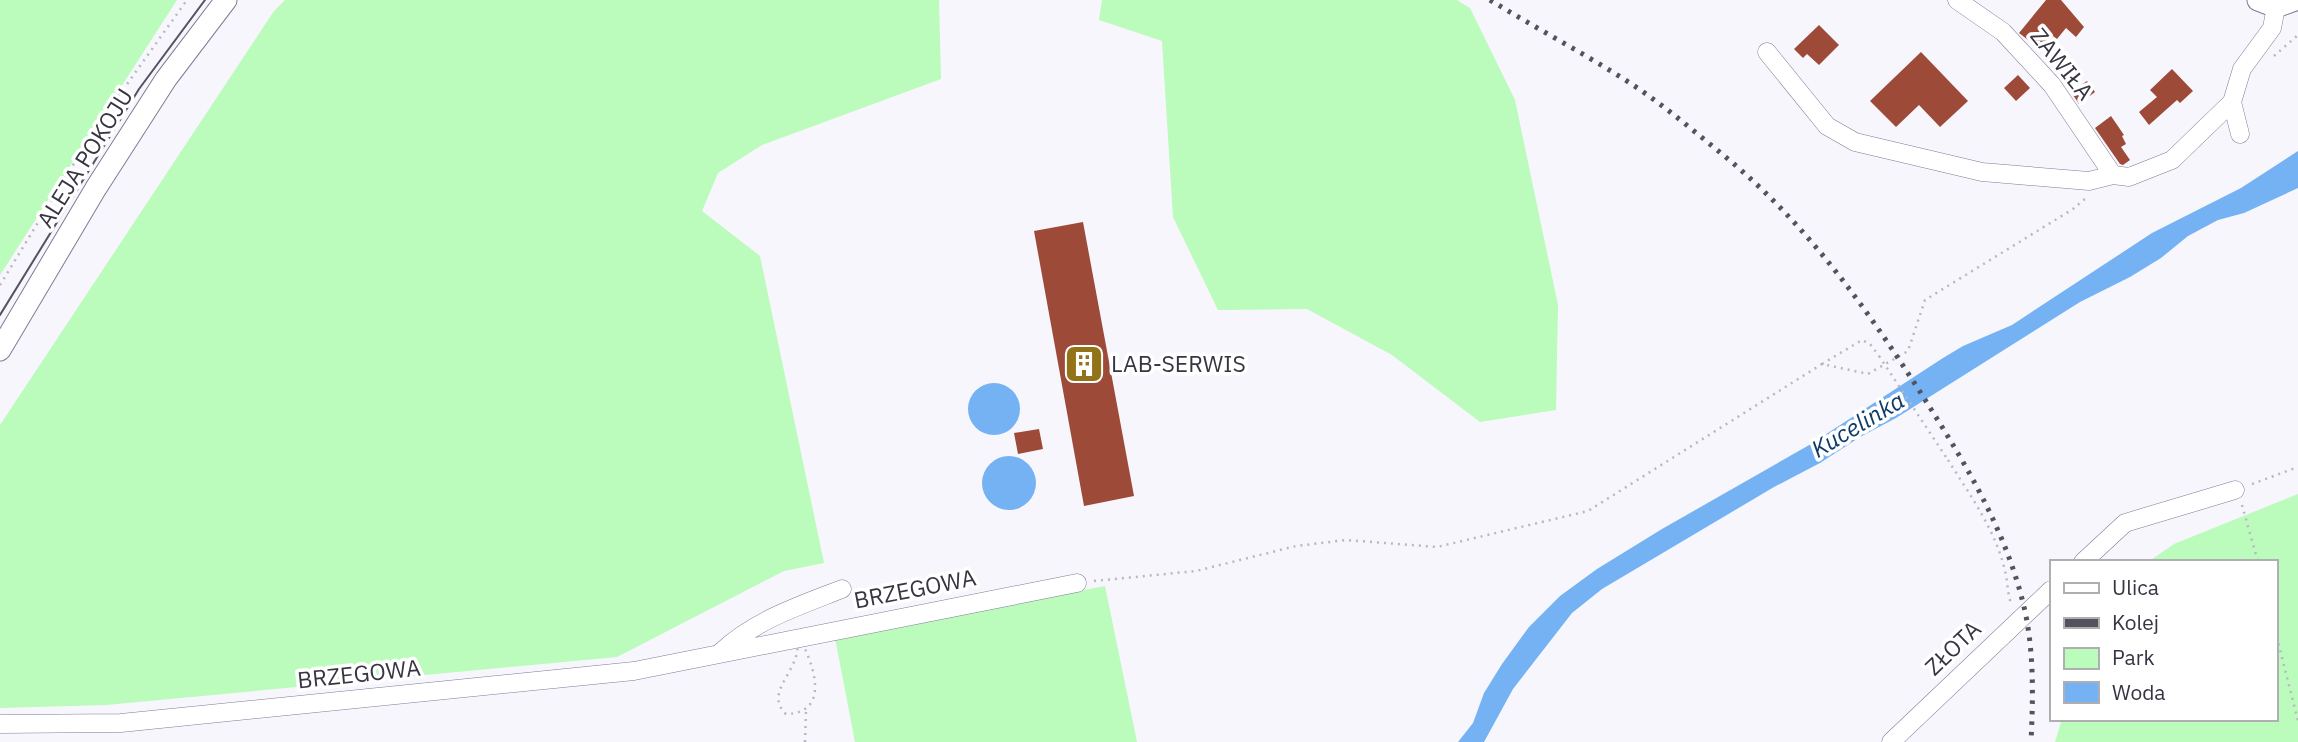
<svg xmlns="http://www.w3.org/2000/svg" width="2298" height="742" viewBox="0 0 2298 742" font-family="'IBM Plex Sans',sans-serif">
<rect width="100%" height="100%" fill="#f7f6fc"/>
<path fill="#bbfbbb" d="M 0,0 L 177,0 L 0,275 Z
M 285,0 L 939,0 L 941,79 L 762,145 L 718,173 L 702,211 L 760,256 L 824,563 L 784,571 L 617,657 L 106,705 L 0,708 L 0,425 L 274,11 Z
M 1102,0 L 1457,0 L 1470,8 L 1515,100 L 1558,305 L 1556,410 L 1480,422 L 1392,355 L 1307,309 L 1218,310 L 1173,217 L 1162,41 L 1099,20 Z
M 2298,494 L 2298,742 L 2055,742 L 2062,719 L 2275,719 L 2275,562 L 2148,562 L 2174,544 Z
M 1105,586 L 1137,742 L 855,742 L 835,638 Z"/>
<path fill="#74b2f3" d="M 2298,151 L 2298,188 L 2244,213 L 2218,220 L 2188,236 L 2161,258 L 2130,277 L 2080,302 L 1896,418 L 1860,437 L 1820,463 L 1774,487 L 1602,589 L 1572,613 L 1513,689 L 1484,742 L 1458,742 L 1473,723 L 1484,693 L 1502,664 L 1529,627 L 1560,596 L 1597,569 L 1662,529 L 1811,444 L 1943,358 L 1963,346 L 2012,325 L 2152,233 L 2241,188 Z
M968 409a26 26 0 1 1 52 0a26 26 0 1 1-52 0Z
M982 483a27 27 0 1 1 54 0a27 27 0 1 1-54 0Z"/>
<path fill="#9d4a39" d="M 2046,0 L 2061,0 L 2084,27 L 2076,37 L 2066,28 L 2057,39 L 2053,36 L 2041,50 L 2019,33 Z
M 1819,25 L 1839,45 L 1819,65 L 1807,54 L 1803,58 L 1794,49 Z
M 1921,52 L 1968,101 L 1940,127 L 1919,105 L 1896,127 L 1870,101 Z
M 2172,69 L 2193,91 L 2180,103 L 2177,100 L 2149,125 L 2139,112 L 2157,97 L 2150,90 Z
M 2018,75 L 2030,88 L 2016,101 L 2004,88 Z
M 2087,81 L 2095,92 L 2079,104 L 2071,92 Z
M 2111,116 L 2124,135 L 2122,136 L 2126,144 L 2121,147 L 2130,160 L 2123,165 L 2120,164 L 2095,128 Z
M 1083,222 L 1134,496 L 1084,506 L 1034,231 Z
M 1039,429 L 1043,449 L 1018,454 L 1014,433 Z"/>
<g fill="none" stroke-linecap="round" stroke-linejoin="round">
<g stroke="#807b96" stroke-width="19">
<path id="minor" d="M 1957,0 L 2003,32 L 2052,85 L 2113,175
M 1767,52 L 1827,126 L 1855,142 L 1982,172 L 2089,181 L 2113,175 L 2129,177 L 2172,160 L 2232,102
M 2240,134 L 2232,102 L 2242,69 L 2272,28 L 2276,7
M 2083,562 L 2125,523 L 2235,490
M 721,652 C 755,620 799,606 842,589
M 0,724 L 121,723 L 634,671 L 1077,583
M 1891,742 L 2051,590"/>
</g>
<g stroke="#807b96" stroke-width="23">
<path id="tertiary" d="M 2258,0 L 2276,7 L 2295,0
M 0,350 L 96,188 L 166,79 L 226,0"/>
</g>
<path stroke="#b9b7bf" stroke-width="2.5" stroke-dasharray="2 5" stroke-linecap="butt" d="M 2274,56 L 2298,35
M 0,285 L 95,129 L 187,0
M 1822,364 L 1862,340 L 1870,344 L 1879,356
M 1948,460 C 1970,495 1996,531 2005,571 C 2008,582 2007,592 2011,603
M 2252,484 L 2298,467
M 2242,505 L 2258,562
M 1094,581 L 1196,571 L 1296,546 L 1346,540 L 1437,547 L 1588,511 L 1822,364 L 1868,374 L 1908,351 L 1925,300 L 2073,209 L 2086,198
M 2275,630 L 2298,721
M 799,637 C 813,662 832,713 786,714 C 767,696 789,678 795,659 C 798,652 798,644 799,637 Z
M 805,742 L 806,710"/>
<use href="#minor" stroke="#fff" stroke-width="18"/>
<use href="#tertiary" stroke="#fff" stroke-width="21"/>
<path stroke="#54525d" stroke-width="2" d="M 0,315 L 139,89 L 205,0"/>
<path stroke="#54525d" stroke-width="5" stroke-dasharray="3.5 7" stroke-linecap="butt" d="M 1490,0 C 1539,30 1591,57 1639,89 C 1668,109 1695,132 1722,154 C 1808,224 1871,314 1929,406 C 1970,471 2010,539 2026,616 C 2034,658 2033,699 2031,742"/>
<path stroke="#b9b7bf" stroke-width="2.5" stroke-dasharray="2 5" stroke-linecap="butt" d="M 1879,356 L 1948,460"/>
</g>
<defs>
<g id="building-square" transform="scale(2.0125)"><rect x="-9" y="-9" width="18" height="18" rx="4" fill="#93731a" stroke="#fff"/><path d="M-4-6H4V6H1V3H-1V6H-4ZM-2.5-4.3h1.7v1.8h-1.7ZM.8-4.3h1.7v1.8H.8ZM-2.5-1h1.7V.8h-1.7ZM.8-1h1.7V.8H.8Z" fill="#fff"/></g>
</defs>
<g fill-rule="evenodd">
<use href="#building-square" x="1084" y="364"/>
</g>
<g text-anchor="middle" stroke-width="7" stroke-linejoin="round" paint-order="stroke">
<g font-size="23" fill="#373541" stroke="#fff">
<text transform="translate(2062 64) rotate(51)" y="8">ZAWIŁA</text>
<text transform="translate(85 158) rotate(-58)" y="8">ALEJA POKOJU</text>
<text transform="translate(915 589) rotate(-11)" y="8">BRZEGOWA</text>
<text transform="translate(1953 648) rotate(-44)" y="8">ZŁOTA</text>
<text transform="translate(359 674) rotate(-6)" y="8">BRZEGOWA</text>
</g>
<g font-size="23" fill="#373541" stroke="#fff" text-anchor="start">
<text x="1111" y="372">LAB-SERWIS</text>
</g>
<g font-size="24" font-style="italic" fill="#0f3b65" stroke="#fff">
<text transform="translate(1858 425) rotate(-31)" y="8">Kucelinka</text>
</g>
</g>
<rect x="2050" y="560" width="228" height="161" fill="#ffffff" stroke="#afaeb3" stroke-width="2"/>
<rect x="2064" y="583" width="35" height="10" fill="#ffffff" stroke="#afaeb3" stroke-width="2"/>
<text x="2112" y="595" font-size="21" fill="#373541">Ulica</text>
<rect x="2064" y="618" width="35" height="10" fill="#54525d" stroke="#afaeb3" stroke-width="2"/>
<text x="2112" y="630" font-size="21" fill="#373541">Kolej</text>
<rect x="2064" y="648" width="35" height="21" fill="#bbfbbb" stroke="#afaeb3" stroke-width="2"/>
<text x="2112" y="665" font-size="21" fill="#373541">Park</text>
<rect x="2064" y="682" width="35" height="21" fill="#74b2f3" stroke="#afaeb3" stroke-width="2"/>
<text x="2112" y="700" font-size="21" fill="#373541">Woda</text>
</svg>
